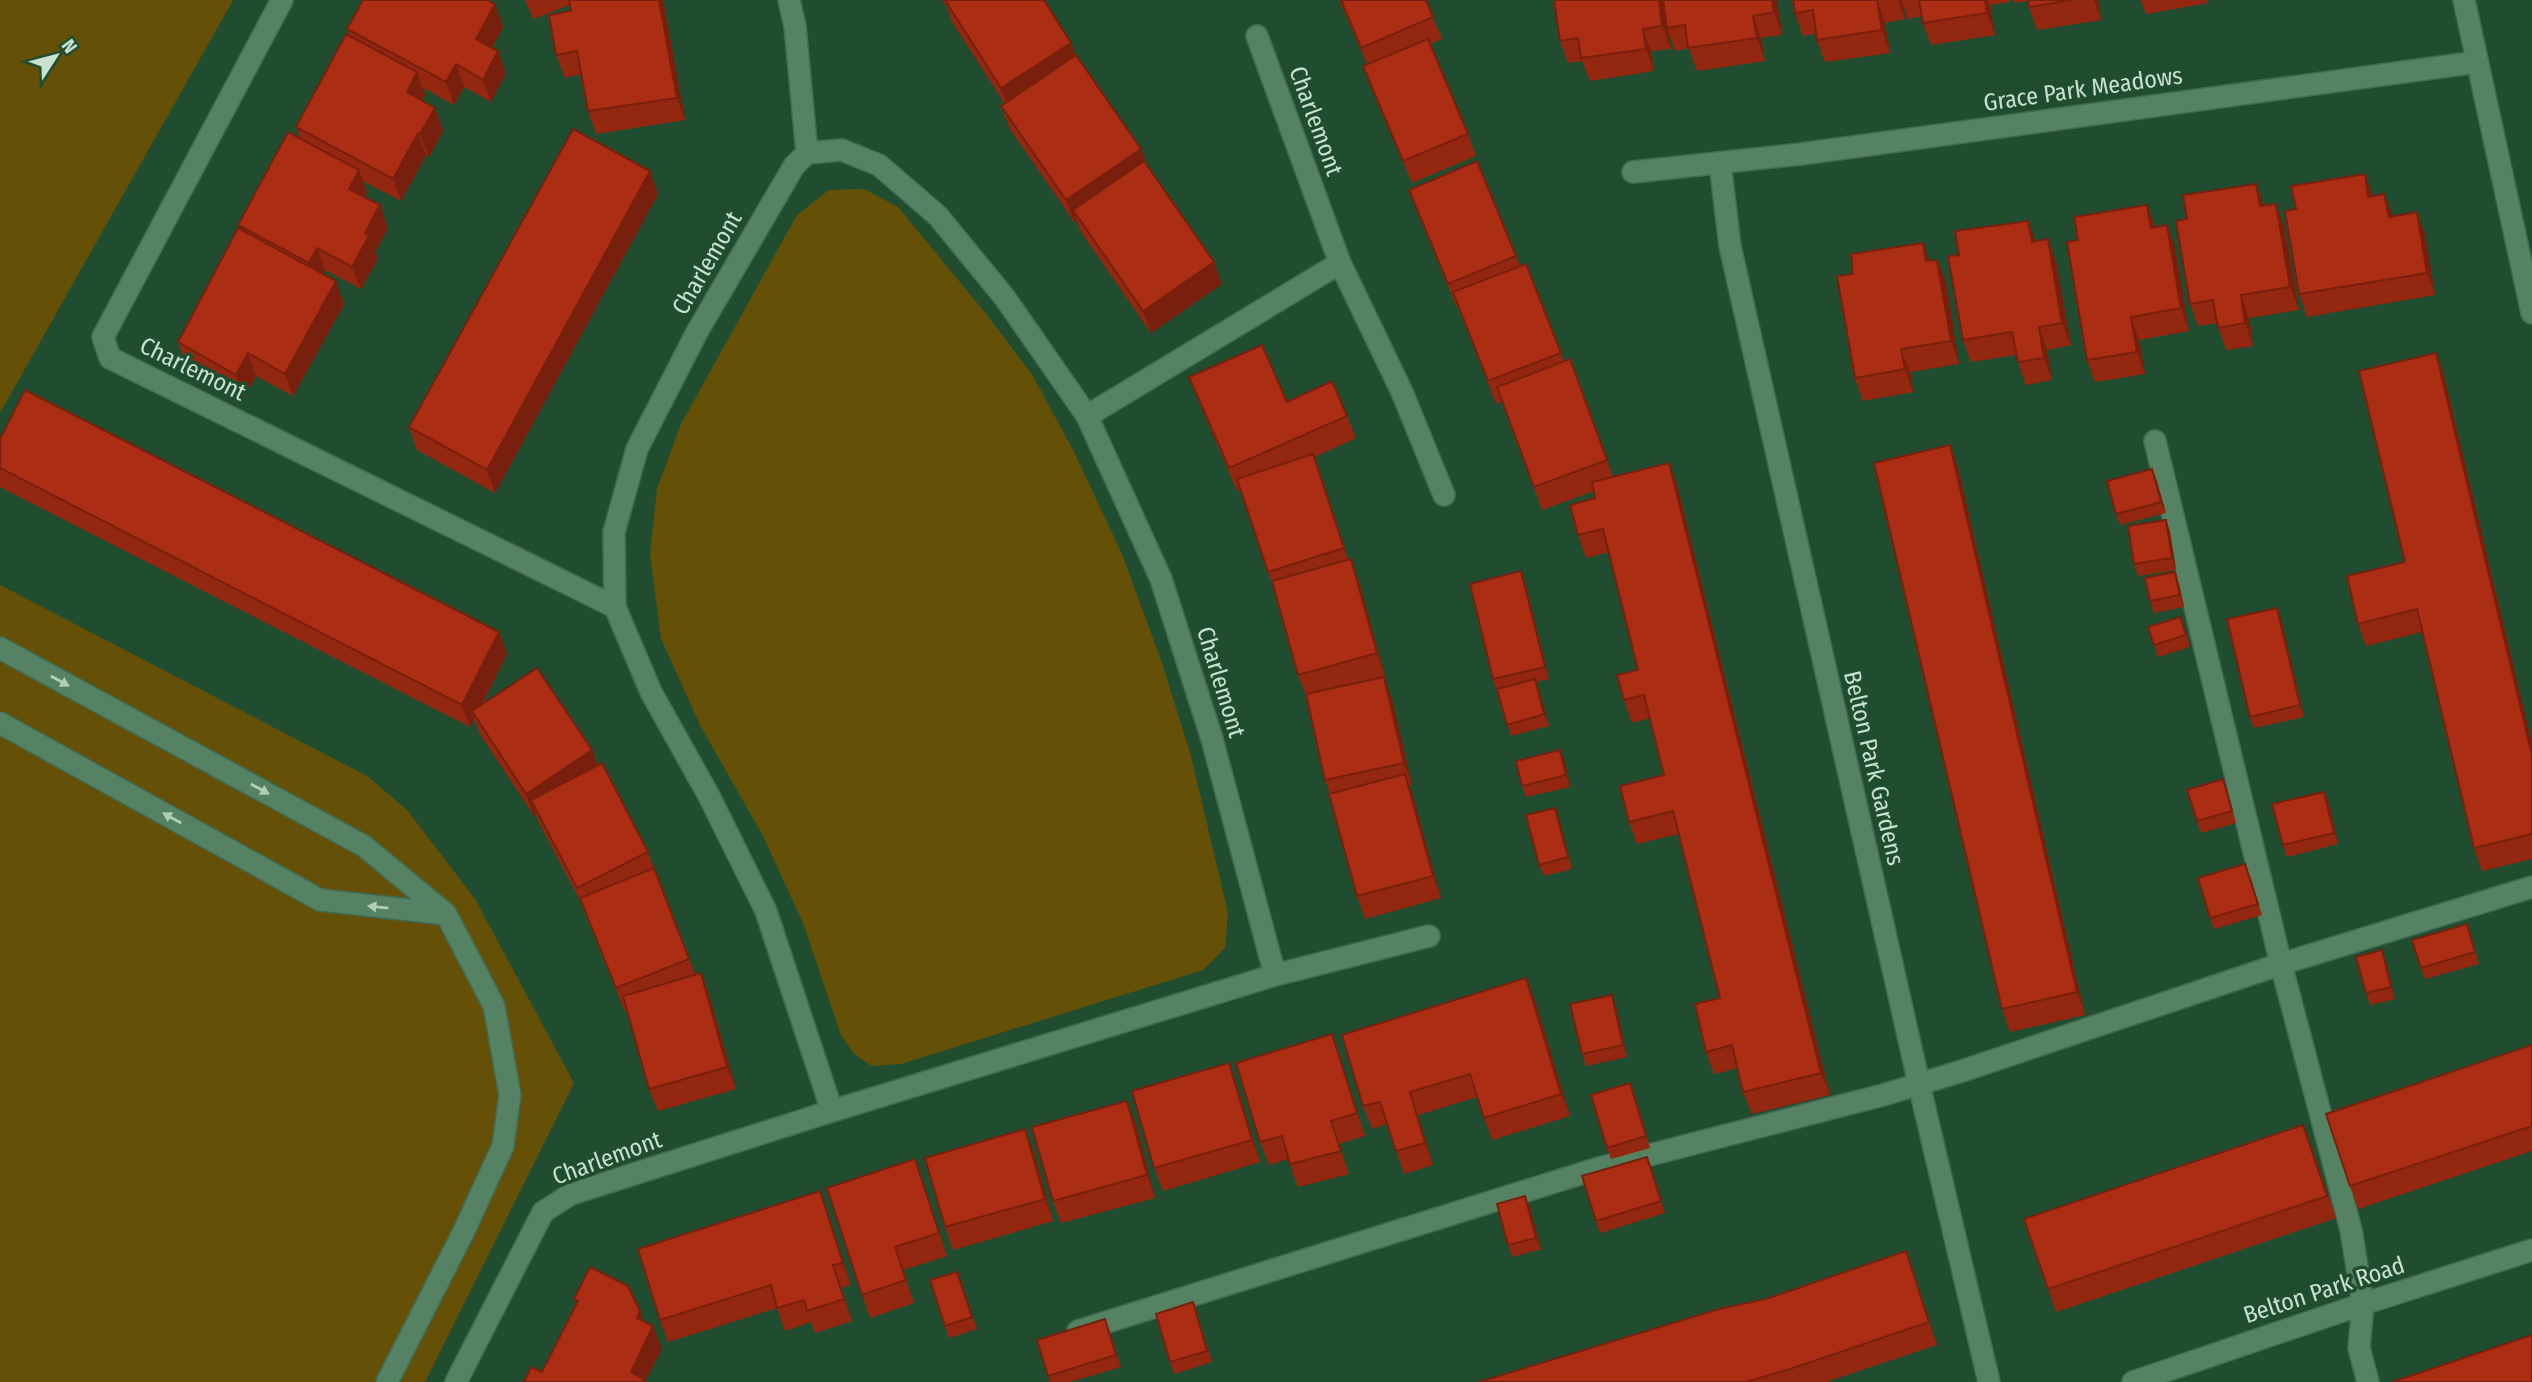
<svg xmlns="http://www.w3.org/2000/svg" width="2532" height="1382" viewBox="0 0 2532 1382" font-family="'Fira Sans Condensed',sans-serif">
<rect width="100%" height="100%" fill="#204d30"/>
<path fill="#645107" d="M 0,0 L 233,0 L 0,413 Z
M 864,189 L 898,207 L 987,315 L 1033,376 L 1074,452 L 1122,554 L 1162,663 L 1191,756 L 1228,913 L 1225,948 L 1203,970 L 901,1064 L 872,1066 L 854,1054 L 841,1035 L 803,923 L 762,834 L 701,727 L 661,639 L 650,554 L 657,489 L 681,424 L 797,215 L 829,190 Z
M 0,585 L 367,776 L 407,810 L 475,899 L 574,1083 L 425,1382 L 0,1382 Z"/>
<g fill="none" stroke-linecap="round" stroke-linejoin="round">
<g stroke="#416a52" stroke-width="24">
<path id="lane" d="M 2155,441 L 2281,964 L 2351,1230 L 2363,1304 L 2359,1348 L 2368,1382
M 0,648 L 364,846 L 446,914 L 494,1006 L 510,1095 L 503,1146 L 463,1233 L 387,1382
M 0,723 L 320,900 L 446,914
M 1078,1331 L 1599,1168 L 1883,1095 L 1962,1071 L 2281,964 L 2532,887"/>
</g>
<g stroke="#416a52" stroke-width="24">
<path id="street" d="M 282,0 L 103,337 L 110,358 L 615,607
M 789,0 L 795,26 L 807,153
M 2464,0 L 2532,313
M 1257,36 L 1340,263 L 1402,392 L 1444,495
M 1720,163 L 1730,246 L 1919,1084 L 1989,1382
M 1633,172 L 1801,154 L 2477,62
M 1087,416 L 1340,263
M 832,1111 L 766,911 L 709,796 L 651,692 L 615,607 L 614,532 L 637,449 L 697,332 L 794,166 L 807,153 L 842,150 L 879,165 L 938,216 L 1005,298 L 1087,416 L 1161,579 L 1212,739 L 1275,975
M 456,1382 L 543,1212 L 571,1194 L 832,1111 L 1275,975 L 1429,936
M 2133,1382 L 2363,1304 L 2532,1250"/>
</g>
<use href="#lane" stroke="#548262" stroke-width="21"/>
<use href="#street" stroke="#548262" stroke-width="21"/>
</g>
<path fill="#932710" d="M 525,0 L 663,0 L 685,120 L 596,134 L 588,111 L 582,74 L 565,78 L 556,55 L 571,11 L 570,5 L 533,19 Z
M 942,0 L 1044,0 L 1071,43 L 1075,55 L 1141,149 L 1147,165 L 1214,262 L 1222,284 L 1151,333 L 1081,232 L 1077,221 L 1075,223 L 1010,129 L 1001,106 L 1005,104 L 952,22 L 947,7 Z
M 1339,0 L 1426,0 L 1442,39 L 1430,44 L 1468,134 L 1476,156 L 1412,183 L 1371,88 L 1363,66 L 1367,64 Z
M 1777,0 L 1782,35 L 1761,38 L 1765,61 L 1697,71 L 1689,48 L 1675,51 L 1668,30 L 1671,49 L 1651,51 L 1654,71 L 1590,81 L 1582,61 L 1568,63 L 1560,41 Z
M 1793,0 L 2010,0 L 2010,2 L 1990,5 L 1995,35 L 1931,45 L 1923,23 L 1922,16 L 1908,19 L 1903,4 L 1905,19 L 1885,23 L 1890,53 L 1825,62 L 1817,40 L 1816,34 L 1803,36 L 1795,13 Z
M 2013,0 L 2098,0 L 2101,20 L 2037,30 L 2029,7 L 2028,1 L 2014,3 Z
M 2141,0 L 2208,0 L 2208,3 L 2146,14 Z
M 495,4 L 503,27 L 492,48 L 498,51 L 506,73 L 491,102 L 464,87 L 454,105 L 423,88 L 425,95 L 422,101 L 443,130 L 429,157 L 426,155 L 401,201 L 363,181 L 367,192 L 365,197 L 380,205 L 388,228 L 375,252 L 378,258 L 361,289 L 325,270 L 323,274 L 344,304 L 293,396 L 256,376 L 244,397 L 186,365 L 178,342 L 240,229 L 238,225 L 300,138 L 296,127 L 350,36 L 347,29 Z
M 2365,174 L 2372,196 L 2384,194 L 2392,216 L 2425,234 L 2435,295 L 2307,317 L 2299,294 L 2296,209 Z
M 2256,184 L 2264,206 L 2284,226 L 2299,310 L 2249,318 L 2253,346 L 2226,350 L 2217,323 L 2198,326 L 2190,304 L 2187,219 Z
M 1409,190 L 1516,256 L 1520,266 L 1526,264 L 1564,362 L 1570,359 L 1613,477 L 1669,463 L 1677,485 L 1830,1095 L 1752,1114 L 1743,1092 L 1738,1068 L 1714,1074 L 1706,1052 L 1720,998 L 1679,834 L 1637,844 L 1629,822 L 1664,775 L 1650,718 L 1632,723 L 1624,700 L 1638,670 L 1609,552 L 1586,558 L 1578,535 L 1595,498 L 1594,491 L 1542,510 L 1503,401 L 1496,404 L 1458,305 L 1456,306 Z
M 658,194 L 495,493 L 417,450 L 409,427 Z
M 2147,205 L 2155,227 L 2167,225 L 2175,247 L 2189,331 L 2139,340 L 2145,374 L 2095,382 L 2087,360 L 2078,240 Z
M 2028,221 L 2035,241 L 2048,239 L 2056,262 L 2071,345 L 2047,350 L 2052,380 L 2026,385 L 2018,362 L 2016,355 L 1971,362 L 1963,340 L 1959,255 Z
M 1937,260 L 1946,282 L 1959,364 L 1910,372 L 1913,392 L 1863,401 L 1855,378 L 1929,261 Z
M 2436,353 L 2444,376 L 2532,744 L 2532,859 L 2482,871 L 2474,848 L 2422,632 L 2366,646 L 2358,624 L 2405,562 Z
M 1189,377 L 1347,416 L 1356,438 L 1314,457 L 1348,560 L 1359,582 L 1385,676 L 1376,679 L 1392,699 L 1412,785 L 1409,786 L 1441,898 L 1365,919 L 1357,896 L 1330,794 L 1325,780 L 1307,698 L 1298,675 L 1275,592 L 1240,489 L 1237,491 L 1198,400 Z
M 0,439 L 499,632 L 507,654 L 482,705 L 592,750 L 598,766 L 648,852 L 656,875 L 695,974 L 701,973 L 709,995 L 736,1089 L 658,1111 L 649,1089 L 627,1009 L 624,1010 L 582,904 L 539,823 L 536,815 L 534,816 L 480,734 L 474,719 L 470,727 L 0,487 Z
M 1950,445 L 1958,468 L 2085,1015 L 2010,1032 L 2002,1009 Z
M 2152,469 L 2166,513 L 2120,525 L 2116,514 Z
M 2166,520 L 2170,532 L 2176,570 L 2138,576 L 2134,564 Z
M 2175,572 L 2179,584 L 2184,607 L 2154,613 L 2150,601 Z
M 1525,583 L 1549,679 L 1536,682 L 1549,726 L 1511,736 L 1493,679 Z
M 2277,608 L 2281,619 L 2304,717 L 2254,728 L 2250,717 Z
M 2185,628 L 2190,647 L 2158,657 L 2154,645 Z
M 1560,750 L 1565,762 L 1570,787 L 1526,797 L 1522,786 Z
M 2223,779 L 2236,823 L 2201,833 L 2197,821 Z
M 2324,792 L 2329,803 L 2338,844 L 2287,857 L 2283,845 Z
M 1559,819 L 1572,869 L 1544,876 L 1539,865 Z
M 2250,875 L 2262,915 L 2214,929 L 2210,918 Z
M 2471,936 L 2479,964 L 2425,979 L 2421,968 Z
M 2382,950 L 2386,962 L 2395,999 L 2370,1005 L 2366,993 Z
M 1535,1001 L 1570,1116 L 1492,1140 L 1477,1097 L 1418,1115 L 1433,1165 L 1404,1174 L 1387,1124 L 1372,1129 L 1363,1106 Z
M 1616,1007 L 1627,1057 L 1586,1066 L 1582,1054 Z
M 1332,1034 L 1365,1136 L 1339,1144 L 1349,1174 L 1298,1187 L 1288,1159 L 1269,1165 L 1260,1142 Z
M 2532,1045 L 2532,1151 L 2358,1209 L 2350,1186 Z
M 1229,1063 L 1237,1085 L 1260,1162 L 1163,1191 L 1154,1168 Z
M 1630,1083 L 1650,1148 L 1611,1159 L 1607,1148 Z
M 1136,1124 L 1155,1198 L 1061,1223 L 1053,1201 Z
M 2312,1148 L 2336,1218 L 2056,1312 L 2048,1289 Z
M 1034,1152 L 1053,1221 L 953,1250 L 945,1227 Z
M 1647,1157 L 1665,1213 L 1600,1233 L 1596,1221 Z
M 923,1182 L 947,1256 L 903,1270 L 914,1303 L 870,1318 L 862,1295 Z
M 1530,1208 L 1541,1249 L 1512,1257 L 1508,1245 Z
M 828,1213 L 851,1285 L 841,1288 L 852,1321 L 815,1333 L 811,1322 L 785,1331 L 777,1308 L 668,1342 L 660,1320 Z
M 1906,1251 L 1937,1345 L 1826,1382 L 1479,1382 L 1766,1299 Z
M 957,1272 L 977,1329 L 949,1338 L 945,1326 Z
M 1197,1314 L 1212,1362 L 1174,1374 L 1170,1362 Z
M 1109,1331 L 1121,1367 L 1070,1382 L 1050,1382 L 1037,1340 Z"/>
<path fill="#78200d" d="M 659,0 L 663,0 L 685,120 L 677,98 Z
M 1659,0 L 1664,0 L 1671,49 L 1662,26 Z
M 1772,0 L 1777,0 L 1782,35 L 1774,12 Z
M 1877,0 L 1885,23 L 1890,53 L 1882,30 Z
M 1898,0 L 1901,0 L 1903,4 L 1905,19 Z
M 1985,0 L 1988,0 L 1990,5 L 1995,35 L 1987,13 Z
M 2094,0 L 2098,0 L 2101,20 Z
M 495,4 L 503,27 L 484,62 L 476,39 Z
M 1753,16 L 1761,38 L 1765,61 L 1757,38 Z
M 1643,29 L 1651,51 L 1654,71 L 1646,49 Z
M 1071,43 L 1079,65 L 1009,110 L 1001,88 Z
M 498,51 L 506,73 L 491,102 L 483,80 Z
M 456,64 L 464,87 L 454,105 L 446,82 Z
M 417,72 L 425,95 L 415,115 L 407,92 Z
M 435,108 L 443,130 L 429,157 L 420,134 Z
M 418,133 L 426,155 L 401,201 L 393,179 Z
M 1141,149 L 1149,171 L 1073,210 L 1077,221 L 1075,223 L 1066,200 Z
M 359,170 L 367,192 L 357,211 L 349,189 Z
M 650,171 L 658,194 L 495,493 L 487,470 Z
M 2365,174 L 2373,197 L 2368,197 Z
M 2256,184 L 2264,207 L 2260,206 Z
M 2384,194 L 2393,216 L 2389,217 Z
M 2276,204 L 2284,226 L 2299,310 L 2290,287 Z
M 380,205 L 388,228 L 375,252 L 378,258 L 361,289 L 352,267 L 365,233 Z
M 2147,205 L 2155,228 L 2151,228 Z
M 2417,212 L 2425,234 L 2435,295 L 2427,273 Z
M 2028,221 L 2036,243 L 2032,242 Z
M 2167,225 L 2175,247 L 2189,331 L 2181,308 Z
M 2048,239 L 2056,262 L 2071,345 L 2062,323 Z
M 1923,243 L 1931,265 L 1926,261 Z
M 317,248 L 325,270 L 317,285 L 309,263 Z
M 1937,260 L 1946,282 L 1959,364 L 1951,341 Z
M 1214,262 L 1222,284 L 1151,333 L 1143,311 Z
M 336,281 L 344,304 L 293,396 L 285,374 Z
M 2241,295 L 2249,318 L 2253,346 L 2245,323 Z
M 2131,317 L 2139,340 L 2145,374 L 2137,352 Z
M 2039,327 L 2047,350 L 2052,380 L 2044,358 Z
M 1901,349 L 1910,372 L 1913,392 L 1905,369 Z
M 248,353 L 256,376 L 244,397 L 236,375 Z
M 2436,353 L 2444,376 L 2532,744 L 2532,755 Z
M 1950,445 L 1958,468 L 2085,1015 L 2077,992 Z
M 1313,454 L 1321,477 L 1352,570 L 1344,548 Z
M 1669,463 L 1677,485 L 1830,1095 L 1821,1073 Z
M 2152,469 L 2157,481 L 2166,513 L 2161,502 Z
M 2166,520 L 2170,532 L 2176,570 L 2172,558 Z
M 1351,559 L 1359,582 L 1385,676 L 1377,653 Z
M 1521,571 L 1525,583 L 1549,679 L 1545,667 Z
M 2175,572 L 2179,584 L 2184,607 L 2180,595 Z
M 2277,608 L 2281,619 L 2304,717 L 2300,705 Z
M 499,632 L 507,654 L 475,717 L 472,711 L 474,719 L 470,727 L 462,705 Z
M 1384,677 L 1392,699 L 1412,785 L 1404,763 Z
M 1535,679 L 1539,690 L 1549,726 L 1544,714 Z
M 592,750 L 600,772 L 531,800 L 536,815 L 534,816 L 526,794 Z
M 1560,750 L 1565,762 L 1570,787 L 1566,775 Z
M 1405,774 L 1413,796 L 1441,898 L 1433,876 Z
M 2324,792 L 2329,803 L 2338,844 L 2334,833 Z
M 1555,808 L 1559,819 L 1572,869 L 1568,857 Z
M 2382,950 L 2386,962 L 2395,999 L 2391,987 Z
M 701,973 L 709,995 L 736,1089 L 727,1067 Z
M 1526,978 L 1535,1001 L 1570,1116 L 1561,1094 Z
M 1612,995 L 1616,1007 L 1627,1057 L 1623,1045 Z
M 1332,1034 L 1340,1056 L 1365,1136 L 1357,1113 Z
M 1229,1063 L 1237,1085 L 1260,1162 L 1252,1140 Z
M 1410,1092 L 1418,1115 L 1433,1165 L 1425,1143 Z
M 1127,1101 L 1136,1124 L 1155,1198 L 1147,1175 Z
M 1025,1129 L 1034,1152 L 1053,1221 L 1045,1199 Z
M 915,1159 L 923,1182 L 947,1256 L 939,1233 Z
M 820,1191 L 828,1213 L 851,1285 L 843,1263 Z
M 1525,1196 L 1530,1208 L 1541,1249 L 1536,1238 Z
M 1906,1251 L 1914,1274 L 1937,1345 L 1929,1322 Z
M 833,1265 L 841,1288 L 852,1321 L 844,1299 Z
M 640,1311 L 648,1334 L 637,1318 Z
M 653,1326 L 662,1349 L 645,1382 L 635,1382 L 631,1372 Z"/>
<path fill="#ab2d13" stroke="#78200d" stroke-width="2" d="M 363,0 L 487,0 L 495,4 L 476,39 L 498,51 L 483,80 L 456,64 L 446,82 L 347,29 Z
M 569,0 L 659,0 L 677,98 L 588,111 L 577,51 L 556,55 L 549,15 L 571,11 Z
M 945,0 L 1044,0 L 1071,43 L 1001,88 Z
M 1341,0 L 1426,0 L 1433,17 L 1361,48 Z
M 1554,0 L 1659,0 L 1662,26 L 1643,29 L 1646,49 L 1581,58 L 1578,38 L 1560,41 Z
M 1663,0 L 1772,0 L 1774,12 L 1753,16 L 1757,38 L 1688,48 L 1685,25 L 1667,28 Z
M 1793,0 L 1879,0 L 1877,0 L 1882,30 L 1817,40 L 1813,10 L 1795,13 Z
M 1919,0 L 1985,0 L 1987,13 L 1923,23 Z
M 2028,0 L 2074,0 L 2029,7 Z
M 346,34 L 417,72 L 407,92 L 435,108 L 420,134 L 418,133 L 393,179 L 296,127 Z
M 1428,39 L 1468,134 L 1403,161 L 1363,66 Z
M 1076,55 L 1141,149 L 1066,200 L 1001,106 Z
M 573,129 L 650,171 L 487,470 L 409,427 Z
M 288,132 L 359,170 L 349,189 L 380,205 L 365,233 L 369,236 L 352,267 L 317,248 L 309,263 L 238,225 Z
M 1144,161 L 1214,262 L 1143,311 L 1073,210 Z
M 1477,161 L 1516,256 L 1448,284 L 1409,190 Z
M 2365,174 L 2368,197 L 2384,194 L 2389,217 L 2417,212 L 2427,273 L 2299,294 L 2285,211 L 2296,209 L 2291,186 Z
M 2256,184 L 2260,206 L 2276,204 L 2290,287 L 2241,295 L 2245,323 L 2218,328 L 2213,300 L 2190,304 L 2176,221 L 2187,219 L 2183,195 Z
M 2147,205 L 2151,228 L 2167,225 L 2181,308 L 2131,317 L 2137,352 L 2087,360 L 2067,242 L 2078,240 L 2074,217 Z
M 2028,221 L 2032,242 L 2048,239 L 2062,323 L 2039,327 L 2044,358 L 2018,362 L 2012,332 L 1963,340 L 1948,256 L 1959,255 L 1955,231 Z
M 238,228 L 336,281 L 285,374 L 248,353 L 236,375 L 178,342 Z
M 1923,243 L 1926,261 L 1937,260 L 1951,341 L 1901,349 L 1905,369 L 1855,378 L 1837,276 L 1853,274 L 1851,254 Z
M 1526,264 L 1561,353 L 1488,381 L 1453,292 Z
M 1262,345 L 1287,402 L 1332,381 L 1347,416 L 1229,468 L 1189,377 Z
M 2436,353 L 2532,755 L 2532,834 L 2474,848 L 2417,609 L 2358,624 L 2347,576 L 2405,562 L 2359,371 Z
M 1570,359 L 1607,460 L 1534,487 L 1497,387 Z
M 25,390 L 499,632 L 462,705 L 0,468 L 0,439 Z
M 1950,445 L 2077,992 L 2002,1009 L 1874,463 Z
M 1313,454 L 1344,548 L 1268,572 L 1237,479 Z
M 1669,463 L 1821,1073 L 1743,1092 L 1732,1045 L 1706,1052 L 1695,1004 L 1720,998 L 1673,811 L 1629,822 L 1620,786 L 1664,775 L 1644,695 L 1624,700 L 1617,675 L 1638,670 L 1603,529 L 1578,535 L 1570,505 L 1595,498 L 1592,482 Z
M 2152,469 L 2161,502 L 2116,514 L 2107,481 Z
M 2166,520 L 2172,558 L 2134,564 L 2128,526 Z
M 1351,559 L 1377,653 L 1298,675 L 1272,581 Z
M 1521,571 L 1545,667 L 1493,679 L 1470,584 Z
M 2175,572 L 2180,595 L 2150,601 L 2145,578 Z
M 2277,608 L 2300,705 L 2250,717 L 2227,619 Z
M 2180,617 L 2186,635 L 2154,645 L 2148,627 Z
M 537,668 L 592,750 L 526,794 L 472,711 Z
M 1384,677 L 1404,763 L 1325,780 L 1306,694 Z
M 1535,679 L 1544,714 L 1507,725 L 1497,689 Z
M 1560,750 L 1566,775 L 1522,786 L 1516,761 Z
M 602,763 L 648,852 L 577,888 L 531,800 Z
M 1405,774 L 1433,876 L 1357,896 L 1329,794 Z
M 2223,779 L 2232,811 L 2197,821 L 2187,790 Z
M 2324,792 L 2334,833 L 2283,845 L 2272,804 Z
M 1555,808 L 1568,857 L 1539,865 L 1526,815 Z
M 2245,864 L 2258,904 L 2210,918 L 2198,878 Z
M 654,868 L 689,959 L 616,988 L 580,898 Z
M 2467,924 L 2475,952 L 2421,968 L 2412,940 Z
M 2382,950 L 2391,987 L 2366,993 L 2356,957 Z
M 701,973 L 727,1067 L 649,1089 L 623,996 Z
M 1526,978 L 1561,1094 L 1484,1118 L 1470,1074 L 1410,1092 L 1425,1143 L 1396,1151 L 1380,1102 L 1363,1106 L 1342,1035 Z
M 1612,995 L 1623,1045 L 1582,1054 L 1570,1004 Z
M 1332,1034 L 1357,1113 L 1331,1121 L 1341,1151 L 1290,1164 L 1282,1136 L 1260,1142 L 1236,1063 Z
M 2532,1045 L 2532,1126 L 2350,1186 L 2326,1114 Z
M 1229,1063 L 1252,1140 L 1154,1168 L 1132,1091 Z
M 1630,1083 L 1646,1136 L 1607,1148 L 1591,1095 Z
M 1127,1101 L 1147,1175 L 1053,1201 L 1032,1127 Z
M 2303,1125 L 2327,1196 L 2048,1289 L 2024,1219 Z
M 1025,1129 L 1045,1199 L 945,1227 L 925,1158 Z
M 1647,1157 L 1661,1201 L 1596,1221 L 1582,1176 Z
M 915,1159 L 939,1233 L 895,1247 L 906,1280 L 862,1295 L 827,1188 Z
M 820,1191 L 843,1263 L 833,1265 L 844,1299 L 807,1311 L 804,1300 L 777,1308 L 771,1285 L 660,1320 L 638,1249 Z
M 1525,1196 L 1536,1238 L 1508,1245 L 1497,1204 Z
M 1906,1251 L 1929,1322 L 1790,1369 L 1746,1382 L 1479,1382 L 1719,1309 L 1766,1299 Z
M 590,1267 L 628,1286 L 640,1311 L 637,1318 L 653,1326 L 631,1372 L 644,1379 L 642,1382 L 524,1382 L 531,1367 L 542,1372 L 578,1301 L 574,1299 Z
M 957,1272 L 972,1317 L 945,1326 L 930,1280 Z
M 1193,1302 L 1207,1351 L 1170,1362 L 1156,1314 Z
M 1105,1319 L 1116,1355 L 1048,1376 L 1037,1340 Z
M 2532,1335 L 2532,1382 L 2392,1382 Z"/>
<defs><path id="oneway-solid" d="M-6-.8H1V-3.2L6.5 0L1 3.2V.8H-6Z" transform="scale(1.75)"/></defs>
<g fill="#b2ceb9">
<use href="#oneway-solid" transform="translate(60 681) rotate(29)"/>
<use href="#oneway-solid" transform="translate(260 789) rotate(29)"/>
<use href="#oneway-solid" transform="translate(172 818) rotate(-151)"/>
<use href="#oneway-solid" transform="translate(378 907) rotate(-174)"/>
</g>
<g text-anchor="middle" stroke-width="7" stroke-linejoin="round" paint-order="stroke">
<g font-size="24" fill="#c9e1cf" stroke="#204d30">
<text transform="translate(2083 89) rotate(-8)" y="8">Grace Park Meadows</text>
<text transform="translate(1316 121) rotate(70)" y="8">Charlemont</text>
<text transform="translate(707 263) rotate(-60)" y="8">Charlemont</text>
<text transform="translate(193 369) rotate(26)" y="8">Charlemont</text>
<text transform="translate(1221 682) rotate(73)" y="8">Charlemont</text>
<text transform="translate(1874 768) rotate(77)" y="8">Belton Park Gardens</text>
<text transform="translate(607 1158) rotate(-20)" y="8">Charlemont</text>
<text transform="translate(2324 1290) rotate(-18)" y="8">Belton Park Road</text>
</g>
</g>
<g transform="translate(56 56) rotate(54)" stroke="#204d30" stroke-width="5" paint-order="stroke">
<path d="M0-5L12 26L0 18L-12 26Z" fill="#c9e1cf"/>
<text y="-10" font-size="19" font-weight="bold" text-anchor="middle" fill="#c9e1cf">N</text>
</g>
</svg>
